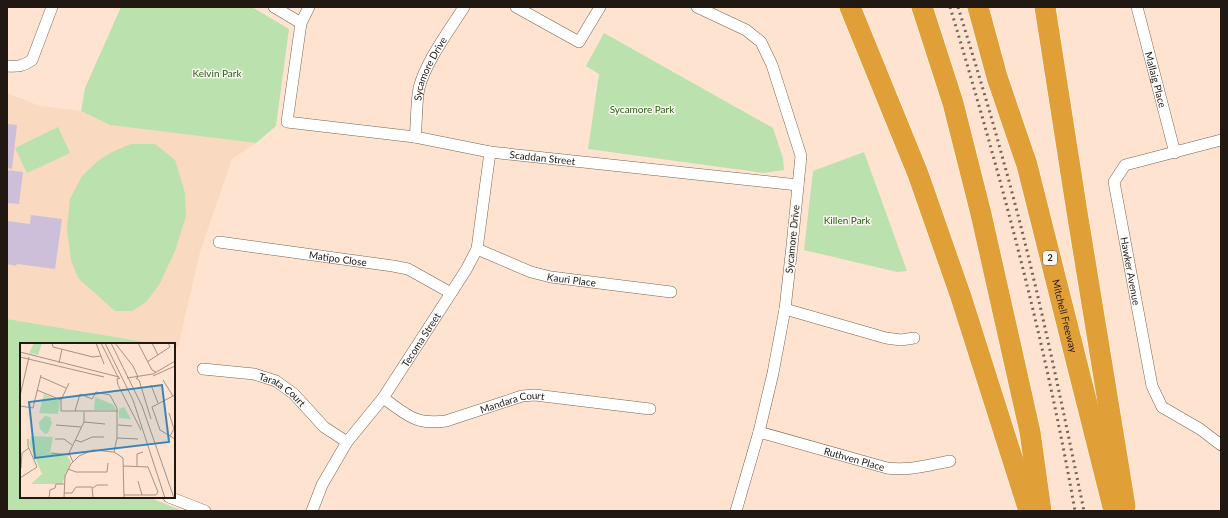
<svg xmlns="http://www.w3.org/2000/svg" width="1228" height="518" viewBox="0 0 1228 518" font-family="Lato,sans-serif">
<rect width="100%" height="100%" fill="#fee4d0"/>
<path fill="#f9d9bf" d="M 7,93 L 40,106 L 81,111 L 110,125 L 256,143 L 232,159 L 200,252 L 178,347 L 174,347 L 174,344 L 157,344 L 7,319 Z"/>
<path fill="#bae1ae" d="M 121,7 L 252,7 L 289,29 L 276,126 L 256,143 L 110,125 L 81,111 L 85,88 Z
M 604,33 L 773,128 L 783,158 L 784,170 L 764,173 L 588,149 L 599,74 L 586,66 Z
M 58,127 L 70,153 L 27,173 L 15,148 Z
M 131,144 L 155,144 L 175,160 L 185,193 L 186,216 L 175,251 L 159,285 L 146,302 L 132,311 L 115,311 L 78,278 L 71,260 L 67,229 L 70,199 L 82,176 L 99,160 L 112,152 Z
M 864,152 L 907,271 L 897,272 L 804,250 L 813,171 Z
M 7,319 L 157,344 L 21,344 L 21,497 L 148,497 L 183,511 L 7,511 Z"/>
<path fill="#cdbfda" d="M 7,124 L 17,125 L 12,169 L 7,168 Z
M 7,170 L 23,172 L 19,204 L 7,203 Z
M 31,215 L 62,219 L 55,269 L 17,264 L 16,266 L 7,264 L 7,221 L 30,224 Z"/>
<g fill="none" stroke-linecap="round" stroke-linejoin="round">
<g stroke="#796251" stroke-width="12">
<g id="street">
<path d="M 274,7 L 301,23"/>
<path id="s1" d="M 309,7 L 301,23 L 287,122 L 415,137 L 490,152 L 798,185"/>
<path d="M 516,7 L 579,42 L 600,7"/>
<path d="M 697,7 L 746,30 L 761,42 L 772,65 L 801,156 L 792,246 L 785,309 L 773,373 L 759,432 L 736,511"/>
<path id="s2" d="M 1137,7 L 1175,153"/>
<path d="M 7,66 C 17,67 24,66 32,60 L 52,7"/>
<path id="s3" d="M 415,137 C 417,122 416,103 419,88 C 426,61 449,31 464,7"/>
<path id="s4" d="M 1221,140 L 1125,165 L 1114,182 L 1152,386 L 1162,407 L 1200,429 L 1221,445"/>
<path id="s5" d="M 219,242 L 393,266 L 408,269 L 451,293"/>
<path id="s6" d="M 477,249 L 531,272 L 551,277 L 671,292"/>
<path d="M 785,309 L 886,338 L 901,340 L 914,338"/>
<path id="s7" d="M 203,369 L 254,374 L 276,381 L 294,394 L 324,427 L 347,442"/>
<path id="s8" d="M 383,398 C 408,415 414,425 446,421 L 522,396 L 535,395 L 650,409"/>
<path id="s9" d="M 759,432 L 887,468 C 909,471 929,465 950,461"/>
<path d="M 169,497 L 205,511"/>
<path id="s10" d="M 312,511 L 322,485 L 347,442 L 383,398 L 466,270 L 477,249 L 490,152"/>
</g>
</g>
<g stroke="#fff" stroke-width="22">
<g id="highway">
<path d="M 850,7 L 918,174 L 961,297 L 1029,511"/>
<path d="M 922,7 L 953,103 L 981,214 L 1030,432 L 1041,511"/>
<path id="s11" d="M 978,7 L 997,77 L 1027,165 L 1114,511"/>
<path d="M 1045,7 L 1077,212 L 1125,506"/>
</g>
</g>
<use href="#street" stroke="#fff" stroke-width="11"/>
<use href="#highway" stroke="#e1a037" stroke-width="21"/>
<path stroke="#736458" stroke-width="3" stroke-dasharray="2 4" stroke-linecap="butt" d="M 950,7 C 1000,173 1045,340 1075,511
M 958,7 C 974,59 990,111 1004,163 C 1036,278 1060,395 1084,511"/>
</g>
<g text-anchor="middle" stroke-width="3" stroke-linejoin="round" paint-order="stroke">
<rect fill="#fbf6f2" stroke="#625b54" stroke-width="1" x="1043" y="251" width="14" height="14" rx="3"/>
<g font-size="9" font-weight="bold" fill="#211811">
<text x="1050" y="261">2</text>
</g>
<g font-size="10" fill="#211811" stroke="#fbf6f2">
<text dy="4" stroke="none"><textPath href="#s3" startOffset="71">Sycamore Drive</textPath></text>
<text dy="4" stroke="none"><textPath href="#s2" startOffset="75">Mallaig Place</textPath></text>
<text dy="4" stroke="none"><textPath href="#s1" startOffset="376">Scaddan Street</textPath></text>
<text transform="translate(792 239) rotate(-84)" y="4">Sycamore Drive</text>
<text dy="4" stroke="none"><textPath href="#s5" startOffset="120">Matipo Close</textPath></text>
<text dy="4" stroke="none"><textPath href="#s4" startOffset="210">Hawker Avenue</textPath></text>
<text dy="4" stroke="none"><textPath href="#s6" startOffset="100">Kauri Place</textPath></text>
<text dy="4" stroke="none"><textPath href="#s11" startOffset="321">Mitchell Freeway</textPath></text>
<text dy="4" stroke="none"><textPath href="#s10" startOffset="204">Tecoma Street</textPath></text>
<text dy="4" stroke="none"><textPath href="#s7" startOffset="84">Tarata Court</textPath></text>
<text dy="4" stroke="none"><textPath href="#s8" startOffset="139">Mandara Court</textPath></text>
<text dy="4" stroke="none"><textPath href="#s9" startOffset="99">Ruthven Place</textPath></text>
</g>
<g font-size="10" fill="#285d13" stroke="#fbf6f2">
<text x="217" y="77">Kelvin Park</text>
<text x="642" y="113">Sycamore Park</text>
<text x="847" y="224">Killen Park</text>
</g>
</g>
<g transform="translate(20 343)">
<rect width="155" height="155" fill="#fee4d0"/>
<path d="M 14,0 L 22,0 L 18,12 L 9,10 ZM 24,51 L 40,58 L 38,71 L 19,70 ZM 75,54 L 94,62 L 96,67 L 74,67 ZM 104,64 L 111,76 L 99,75 L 99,66 ZM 25,73 L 30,74 L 32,80 L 28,90 L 25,91 L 20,86 L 19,79 ZM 11,93 L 33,94 L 30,110 L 47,113 L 51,119 L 42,141 L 11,141 L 22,131 L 9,101 Z" fill="#bae1ae"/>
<path fill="none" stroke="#a69284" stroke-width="1" d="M 32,0 L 33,4 L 73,14 L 81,13M 76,0 L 84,21M 81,0 L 99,36M 85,0 L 113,57 L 145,155M 91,0 L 122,63 L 154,155M 95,0 L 113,23 L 118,34 L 116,36M 118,0 L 132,27 L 136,29M 132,0 L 138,12M 0,9 L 99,34M 0,14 L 84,34M 127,19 L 150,4 L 148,0M 39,20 L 42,6M 133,33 L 155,23M 21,34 L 46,45M 100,35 L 97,36 L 98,42 L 121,87M 107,35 L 133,31 L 155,18M 116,35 L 119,37 L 131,76M 143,37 L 153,53M 49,40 L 41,57 L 41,68 L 98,68M 131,42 L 138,60M 17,47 L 41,57M 155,52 L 132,64 L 140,87 L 155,96M 0,53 L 9,14M 0,63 L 13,65 L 21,32M 149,70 L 154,86 L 150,93M 64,79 L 85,81M 36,82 L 61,84M 98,82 L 112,83M 97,95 L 118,96M 35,96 L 44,96 L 52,102M 55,97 L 61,99 L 72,94 L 84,94M 94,109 L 103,115 L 104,155M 31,110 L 49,112M 53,119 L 49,110 L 64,79 L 64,69M 103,123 L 128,124 L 138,149 L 136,152 L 104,152M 117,123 L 117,111 L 123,109M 1,125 L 2,110 L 9,105M 48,126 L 56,129 L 87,129 L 88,120M 0,135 L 17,124 L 8,103 L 8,96M 118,138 L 122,152M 73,145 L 77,142 L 88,142M 44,150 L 52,150 L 56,144 L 72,144 L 73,155M 29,155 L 30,147 L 35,145 L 36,141 L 44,141M 44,155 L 45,133 L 51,121 L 59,113 L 73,107 L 94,109 L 97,95 L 97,65 L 90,52 L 76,49 L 72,56 L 60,51 L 55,68"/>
<path fill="#3984b7" fill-opacity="0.15" stroke="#3984b7" stroke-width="2" d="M 142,42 L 149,99 L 15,115 L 9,59 Z"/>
<rect width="155" height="155" fill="none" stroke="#211811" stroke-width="2"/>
</g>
<rect width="1228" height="518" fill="none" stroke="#211811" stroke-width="16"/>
</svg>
